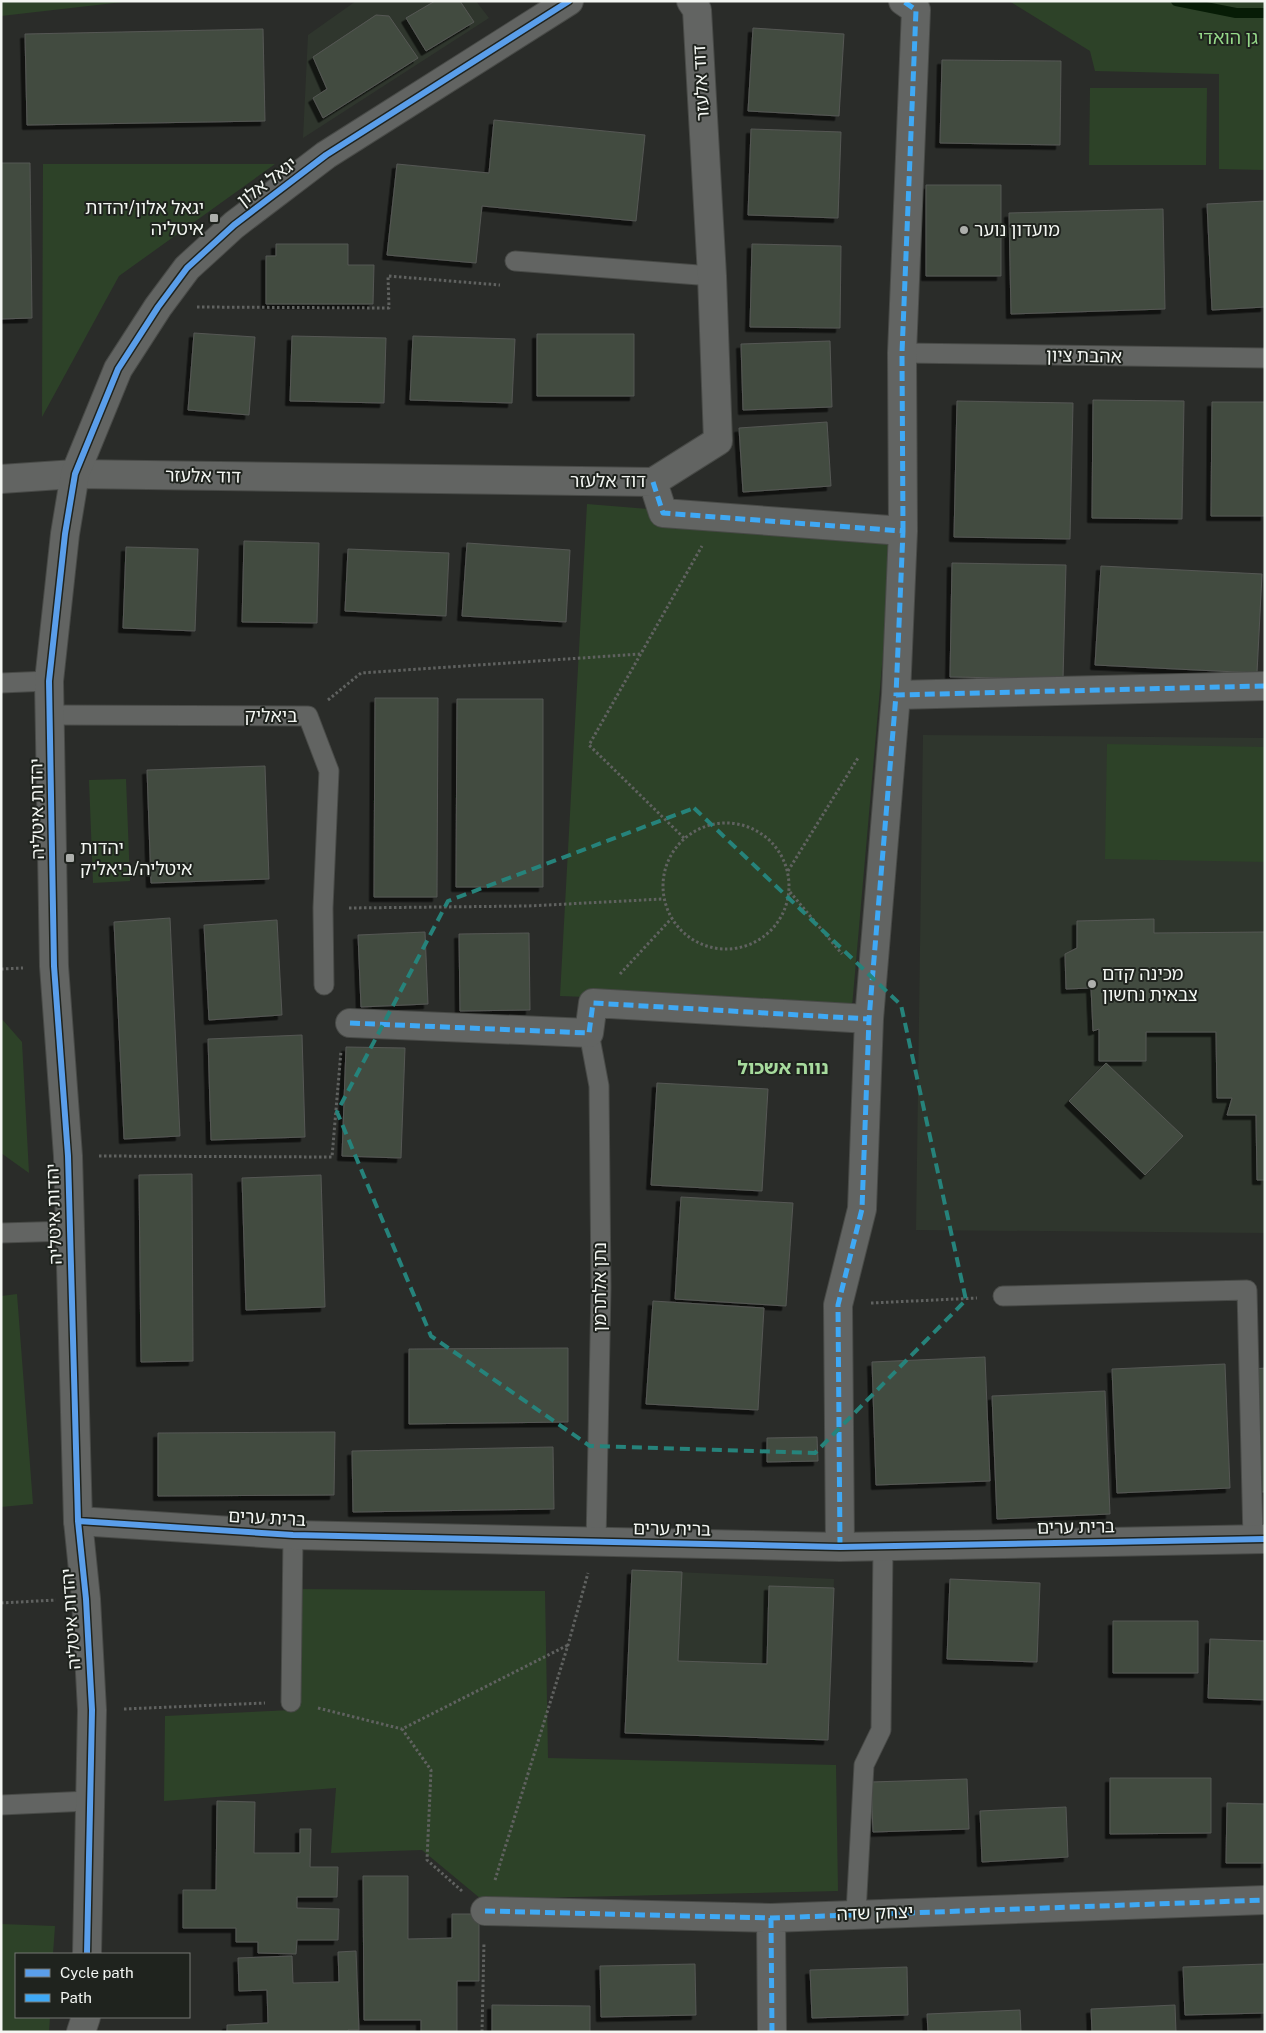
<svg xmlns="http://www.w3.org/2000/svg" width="1266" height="2033" viewBox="0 0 1266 2033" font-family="'Public Sans','Noto Sans Hebrew',sans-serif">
<defs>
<filter id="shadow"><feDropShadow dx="-4.5" dy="4.5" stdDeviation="0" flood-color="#0009"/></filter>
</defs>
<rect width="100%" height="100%" fill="#2a2c29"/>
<path fill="#2f362d" d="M 356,1 L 476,1 L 489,18 L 303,138 L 308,35 Z
M 923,735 L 1265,738 L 1265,1233 L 916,1230 Z
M 632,1570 L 834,1579 L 828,1740 L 625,1733 Z"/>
<path fill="#2d4228" d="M 1,1 L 132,1 L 1,16 Z
M 1009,1 L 1265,1 L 1265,170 L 1219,169 L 1219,74 L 1095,71 L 1090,51 Z
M 1090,88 L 1207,88 L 1206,165 L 1089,165 Z
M 43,164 L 275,164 L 119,276 L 42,417 Z
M 587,504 L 894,529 L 852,1007 L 560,996 Z
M 1107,744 L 1265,747 L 1265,862 L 1105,859 Z
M 126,779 L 130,881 L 93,883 L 89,780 Z
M 1,1018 L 22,1042 L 29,1173 L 1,1153 Z
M 17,1294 L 33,1504 L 1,1507 L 1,1296 Z
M 293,1589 L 545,1591 L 548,1758 L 836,1765 L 838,1891 L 481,1899 L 422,1850 L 331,1853 L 336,1788 L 164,1801 L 165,1716 L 292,1710 Z
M 1,1924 L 55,1926 L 53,1954 L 16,1954 L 16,2017 L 50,2017 L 49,2032 L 1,2032 Z"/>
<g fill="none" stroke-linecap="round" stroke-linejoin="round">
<path stroke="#071c06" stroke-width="10" d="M 1176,1 L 1236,13 L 1265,13"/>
</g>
<path fill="#434c41" stroke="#555754" filter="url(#shadow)" d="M 435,1 L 460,1 L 474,22 L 426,51 L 406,18 Z
M 376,15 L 389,16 L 418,58 L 323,118 L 313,98 L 327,89 L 313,57 Z
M 753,28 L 844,34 L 839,116 L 748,111 Z
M 263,29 L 265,121 L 27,125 L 25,34 Z
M 942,60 L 1061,61 L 1060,145 L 940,143 Z
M 494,120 L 645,135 L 636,221 L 482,206 L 476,263 L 387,255 L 397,164 L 489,173 Z
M 751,129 L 841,132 L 838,218 L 748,215 Z
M 1,163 L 30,163 L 32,318 L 1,319 Z
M 926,185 L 1001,185 L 1001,276 L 926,276 Z
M 1265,201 L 1265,307 L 1212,310 L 1207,204 Z
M 1163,209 L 1165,309 L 1011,314 L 1009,213 Z
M 276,244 L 348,244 L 348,265 L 374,265 L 373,304 L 266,304 L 266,256 L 276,256 Z
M 752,244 L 841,246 L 840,328 L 750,327 Z
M 194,333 L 255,337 L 249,415 L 188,410 Z
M 537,334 L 634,334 L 634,396 L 537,396 Z
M 292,336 L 386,338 L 384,403 L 290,401 Z
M 413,336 L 515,339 L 512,403 L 410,400 Z
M 830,341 L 832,407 L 743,410 L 741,344 Z
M 1093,400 L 1184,401 L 1182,519 L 1092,518 Z
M 957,401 L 1073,403 L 1070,539 L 954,537 Z
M 1212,402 L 1265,402 L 1265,516 L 1211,516 Z
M 827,422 L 831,486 L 743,492 L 739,428 Z
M 244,541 L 319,543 L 317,623 L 242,622 Z
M 467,543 L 570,550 L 566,622 L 462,616 Z
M 126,547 L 198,549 L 195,631 L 123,628 Z
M 348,549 L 449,553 L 446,616 L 345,611 Z
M 952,563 L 1066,565 L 1063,679 L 950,677 Z
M 1101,566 L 1262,574 L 1257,673 L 1095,665 Z
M 375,698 L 438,698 L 437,897 L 374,897 Z
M 457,699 L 543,699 L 543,887 L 456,887 Z
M 265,766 L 269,879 L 151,883 L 147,770 Z
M 170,918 L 180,1136 L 124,1139 L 114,922 Z
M 1154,919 L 1154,933 L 1265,932 L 1265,1180 L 1257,1180 L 1256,1115 L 1227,1115 L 1232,1098 L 1217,1098 L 1216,1032 L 1146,1032 L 1146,1061 L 1099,1061 L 1099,1029 L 1093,1031 L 1091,988 L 1066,989 L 1065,954 L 1077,948 L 1077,921 Z
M 277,920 L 282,1015 L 209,1020 L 204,925 Z
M 425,932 L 428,1004 L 361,1007 L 358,935 Z
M 529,933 L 530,1010 L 460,1011 L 459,934 Z
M 302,1035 L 305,1137 L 211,1140 L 208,1039 Z
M 346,1047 L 405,1048 L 401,1158 L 342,1156 Z
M 1106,1063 L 1183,1136 L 1145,1175 L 1069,1101 Z
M 657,1083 L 768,1089 L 762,1191 L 651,1185 Z
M 192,1174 L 193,1361 L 141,1362 L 139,1175 Z
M 321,1175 L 325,1307 L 246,1310 L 242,1178 Z
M 681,1197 L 793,1203 L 786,1306 L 675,1299 Z
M 653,1301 L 764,1308 L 758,1410 L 646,1404 Z
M 568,1348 L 568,1422 L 409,1424 L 409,1349 Z
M 985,1357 L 990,1481 L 876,1485 L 872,1362 Z
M 1225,1364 L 1230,1488 L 1117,1493 L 1112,1369 Z
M 1265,1368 L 1265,1492 L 1258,1492 L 1253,1369 Z
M 1105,1391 L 1110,1514 L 997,1519 L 992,1396 Z
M 335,1432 L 334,1495 L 158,1496 L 158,1433 Z
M 817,1437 L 818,1461 L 767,1462 L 767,1438 Z
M 553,1447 L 554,1509 L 353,1512 L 352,1451 Z
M 632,1570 L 682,1572 L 678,1661 L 767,1664 L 769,1586 L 834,1588 L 828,1740 L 625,1733 Z
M 950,1579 L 1040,1583 L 1037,1662 L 947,1659 Z
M 1113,1621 L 1198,1621 L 1198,1673 L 1113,1673 Z
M 1210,1639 L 1265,1641 L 1265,1700 L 1208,1698 Z
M 1110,1778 L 1211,1778 L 1211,1833 L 1110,1834 Z
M 967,1779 L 969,1829 L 873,1832 L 871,1782 Z
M 217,1801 L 255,1802 L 254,1853 L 300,1853 L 300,1829 L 311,1829 L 310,1867 L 338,1867 L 337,1897 L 297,1897 L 297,1908 L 339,1909 L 338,1940 L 297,1940 L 296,1954 L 258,1953 L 258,1942 L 236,1942 L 236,1928 L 183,1928 L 183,1890 L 216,1890 Z
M 1227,1803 L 1265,1804 L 1265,1863 L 1226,1863 Z
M 1066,1807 L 1068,1857 L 982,1862 L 980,1811 Z
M 363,1876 L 408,1876 L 408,1939 L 452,1938 L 452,1914 L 479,1914 L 479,1981 L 457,1981 L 457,2032 L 421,2032 L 421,2020 L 364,2020 Z
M 356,1951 L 359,2030 L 348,2030 L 348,2032 L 227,2032 L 227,2025 L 268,2023 L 267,1990 L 239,1991 L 238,1958 L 292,1956 L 293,1983 L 339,1982 L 338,1952 Z
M 695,1964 L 696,2015 L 601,2017 L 600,1966 Z
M 1265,1964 L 1265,2013 L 1185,2015 L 1183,1967 Z
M 907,1967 L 908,2015 L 812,2018 L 810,1970 Z
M 492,2005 L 590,2006 L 590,2032 L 492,2032 Z
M 1175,2005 L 1176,2032 L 1092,2032 L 1091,2009 Z
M 1020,2010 L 1021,2032 L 928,2032 L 927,2014 Z"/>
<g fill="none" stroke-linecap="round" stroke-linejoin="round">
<g stroke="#484a47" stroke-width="21">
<path id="lane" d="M 515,261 L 712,276
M 902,353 L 1265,358
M 1,683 L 49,681
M 51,715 L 308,716 L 329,771 L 323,908 L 324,985
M 589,1033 L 599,1086 L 601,1287 L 596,1543
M 1,1233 L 70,1231
M 1003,1296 L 1247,1290 L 1253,1539
M 291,1702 L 293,1535
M 1,1805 L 89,1801
M 856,1913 L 864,1765 L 881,1730 L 883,1546"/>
</g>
<g stroke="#484a47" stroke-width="30">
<path id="street" d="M 1,479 L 75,474 L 653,482 L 718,441 L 712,276 L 697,10 L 691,1
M 653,482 L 663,513 L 903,531 L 896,695
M 903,531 L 902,353 L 916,10 L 903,1
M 350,1023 L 589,1033 L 593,1003 L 869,1019
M 78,1521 L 293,1535 L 840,1547 L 1265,1539
M 840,1547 L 838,1305 L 862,1209 L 869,1019 L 896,695 L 1265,686
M 485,1911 L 771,1918 L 1265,1900
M 771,1918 L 772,2032"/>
</g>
<g stroke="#484a47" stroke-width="30">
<path id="secondary" d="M 87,1954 L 92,1710 L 86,1599 L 78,1521 L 68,1156 L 54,966 L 49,681 L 65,534 L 75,474 L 118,369 L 158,307 L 187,268 L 234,225 L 326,155 L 569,1
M 81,2032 L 86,2017"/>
</g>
<path stroke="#606260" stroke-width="3" stroke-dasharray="2.5 2.5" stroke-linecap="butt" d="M 197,307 L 389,308 L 388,276 L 500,285
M 328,700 L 361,673 L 640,654
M663 886a63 63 0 1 1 126 0a63 63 0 1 1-126 0Z
M 684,838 L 589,745 L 702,546
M 788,871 L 858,758
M 790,892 L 842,954
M 349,908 L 528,906 L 663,899
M 1,969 L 23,968
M 620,974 L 671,919
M 99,1156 L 332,1157 L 341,1051
M 871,1303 L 977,1298
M 1,1603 L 56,1600
M 318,1708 L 402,1729
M 124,1709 L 265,1703
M 495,1880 L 568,1645 L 588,1573
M 462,1891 L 427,1860 L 431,1770 L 402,1729 L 568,1645
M 482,2032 L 484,1942"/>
<use href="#lane" stroke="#626462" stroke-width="19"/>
<use href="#street" stroke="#626462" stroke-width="28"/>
<use href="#secondary" stroke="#626462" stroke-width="28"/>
<path stroke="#3fa9f5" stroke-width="5" stroke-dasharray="10 5" stroke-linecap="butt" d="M 653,482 L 663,513 L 903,531 L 896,695
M 903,531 L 902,353 L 916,10 L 903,1
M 350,1023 L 589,1033 L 593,1003 L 869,1019
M 840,1547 L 838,1305 L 862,1209 L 869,1019 L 896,695 L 1265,686
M 485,1911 L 771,1918 L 1265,1900
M 771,1918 L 772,2032"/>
<g stroke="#1f231e" stroke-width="9">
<path id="cycleway" d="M 78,1521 L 293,1535 L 840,1547 L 1265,1539
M 87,1954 L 92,1710 L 86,1599 L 78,1521 L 68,1156 L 54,966 L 49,681 L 65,534 L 75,474 L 118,369 L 158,307 L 187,268 L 234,225 L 326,155 L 569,1"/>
</g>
<use href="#cycleway" stroke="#5a9eea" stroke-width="6"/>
</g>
<path fill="none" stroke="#26837b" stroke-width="4" stroke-dasharray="10 6" stroke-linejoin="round" d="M 694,808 L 901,1005 L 966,1300 L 815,1453 L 590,1446 L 431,1336 L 337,1112 L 448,901 Z"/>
<g fill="#adafac" stroke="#1f231e" stroke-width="2">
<rect x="209" y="213" width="10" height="10" rx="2.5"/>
<circle cx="964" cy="230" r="5"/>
<rect x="65" y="853" width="10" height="10" rx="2.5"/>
<circle cx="1092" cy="984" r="5"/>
</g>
<g text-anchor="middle" stroke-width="4" stroke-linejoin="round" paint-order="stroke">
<g font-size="18" fill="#96d98a" stroke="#1f231e">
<text x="1228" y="44">גן הואדי</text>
</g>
<g font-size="18" fill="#f3f6f2" stroke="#1f231e">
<text transform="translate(701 83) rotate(-93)" y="6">דוד אלעזר</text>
<text transform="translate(267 182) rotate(-37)" y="6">יגאל אלון</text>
<text transform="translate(1084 356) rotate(1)" y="6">אהבת ציון</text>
<text transform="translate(203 476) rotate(1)" y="6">דוד אלעזר</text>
<text x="608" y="487">דוד אלעזר</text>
<text x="271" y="722">ביאליק</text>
<text transform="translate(37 809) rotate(-91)" y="6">יהדות איטליה</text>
<text transform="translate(54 1214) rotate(-92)" y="6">יהדות איטליה</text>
<text transform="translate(600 1287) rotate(-90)" y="6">נתן אלתרמן</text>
<text transform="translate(267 1518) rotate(3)" y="6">ברית ערים</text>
<text transform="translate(1076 1527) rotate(-1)" y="6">ברית ערים</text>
<text transform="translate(672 1529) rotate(1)" y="6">ברית ערים</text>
<text transform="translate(71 1619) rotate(-94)" y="6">יהדות איטליה</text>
<text transform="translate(875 1913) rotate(-2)" y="6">יצחק שדה</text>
</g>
<g font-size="18" fill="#f3f6f2" stroke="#1f231e" text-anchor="start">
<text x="204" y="214" text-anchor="end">יגאל אלון/יהדות<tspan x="204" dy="21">איטליה</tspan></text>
<text x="974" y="236">מועדון נוער</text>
<text x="80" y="854">יהדות<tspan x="80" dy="21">איטליה/ביאליק</tspan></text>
<text x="1102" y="980">מכינה קדם<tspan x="1102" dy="21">צבאית נחשון</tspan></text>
</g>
<g font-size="19" font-weight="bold" fill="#a7db9d" stroke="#1f231e">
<text x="783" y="1074">נווה אשכול</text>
</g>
</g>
<rect width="1266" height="2033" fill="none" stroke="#f3f6f2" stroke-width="5"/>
<rect x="15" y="1953" width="175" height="65" fill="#1f231e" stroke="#747773"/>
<rect x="25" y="1969" width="25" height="8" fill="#5a9eea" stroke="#747773"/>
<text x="60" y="1978" font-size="15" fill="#f3f6f2">Cycle path</text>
<rect x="25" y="1994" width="25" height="8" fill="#3fa9f5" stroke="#747773"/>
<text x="60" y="2003" font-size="15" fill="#f3f6f2">Path</text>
</svg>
